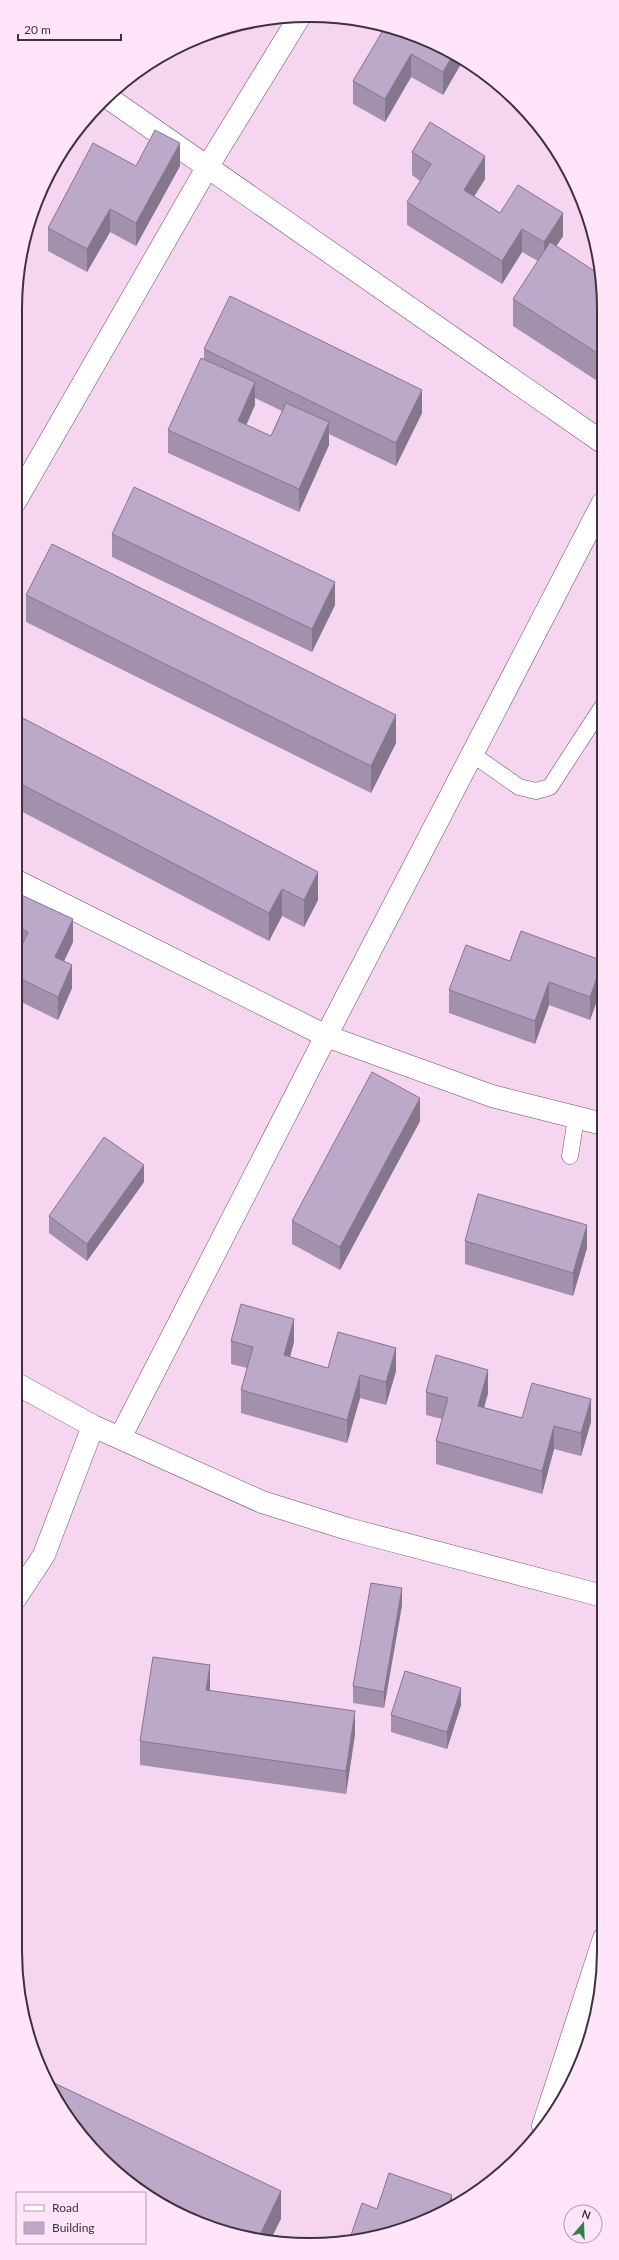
<svg xmlns="http://www.w3.org/2000/svg" width="619" height="2260" viewBox="0 0 619 2260" font-family="Lato,sans-serif">
<rect width="100%" height="100%" fill="#f5d5ef"/>
<g fill="none" stroke-linecap="round" stroke-linejoin="round">
<g stroke="#6b5067" stroke-width="17">
<path id="service" d="M 472,754 L 519,787 L 536,791 L 550,787 L 602,707
M 570,1156 L 576,1118"/>
</g>
<g stroke="#6b5067" stroke-width="23">
<path id="minor" d="M 107,97 L 602,442
M 15,502 L 208,166 L 300,16
M 15,880 L 326,1036 L 492,1096 L 603,1124
M 15,1383 L 93,1426 L 262,1502 L 348,1529 L 603,1596
M 120,1438 L 326,1036 L 602,504
M 15,1599 L 44,1555 L 93,1426
M 543,2126 L 604,1938"/>
</g>
<use href="#service" stroke="#fff" stroke-width="16"/>
<use href="#minor" stroke="#fff" stroke-width="22"/>
</g>
<path fill="#a290ac" fill-rule="evenodd" d="M 385,27 L 462,62 L 443,95 L 411,77 L 385,122 L 353,104 L 353,81 Z
M 412,152 L 485,179 L 474,196 L 500,213 L 563,236 L 556,246 L 602,276 L 602,384 L 513,326 L 513,299 L 538,261 L 522,252 L 502,284 L 407,225 L 407,202 L 420,181 L 412,175 Z
M 180,166 L 136,246 L 110,232 L 87,272 L 48,251 L 48,228 Z
M 204,349 L 422,413 L 396,466 L 329,434 L 329,445 L 299,512 L 168,453 L 168,430 L 204,359 ZM 255,398 L 282,411 L 271,436 L 246,425 L 255,405 Z
M 112,534 L 335,605 L 312,652 L 112,557 Z
M 26,595 L 396,743 L 371,793 L 26,622 Z
M 15,714 L 318,900 L 304,927 L 282,916 L 269,941 L 15,808 Z
M 602,825 L 602,854 L 598,852 L 598,836 Z
M 15,892 L 73,942 L 64,961 L 72,988 L 58,1020 L 15,999 L 15,960 L 19,951 L 15,949 Z
M 510,961 L 603,961 L 603,984 L 590,1020 L 549,1005 L 535,1044 L 449,1013 L 449,990 Z
M 420,1121 L 340,1270 L 292,1244 L 292,1221 Z
M 144,1182 L 87,1261 L 49,1233 L 49,1216 Z
M 465,1241 L 587,1248 L 573,1296 L 465,1264 Z
M 231,1341 L 294,1342 L 290,1357 L 328,1368 L 396,1371 L 386,1405 L 360,1398 L 347,1443 L 241,1413 L 241,1390 L 247,1368 L 231,1364 Z
M 426,1392 L 488,1393 L 484,1408 L 522,1418 L 591,1422 L 581,1456 L 554,1449 L 542,1494 L 436,1464 L 436,1441 L 442,1419 L 426,1415 Z
M 402,1605 L 384,1708 L 353,1703 L 353,1686 Z
M 210,1688 L 210,1690 L 355,1734 L 346,1794 L 140,1765 L 140,1741 Z
M 461,1705 L 447,1749 L 391,1732 L 391,1715 Z"/>
<path fill="#84768c" d="M 411,54 L 411,77 L 385,122 L 385,99 Z
M 453,55 L 462,62 L 443,95 L 443,72 Z
M 180,143 L 180,166 L 136,246 L 136,223 Z
M 485,156 L 485,179 L 464,213 L 464,190 Z
M 110,209 L 110,232 L 87,272 L 87,249 Z
M 563,213 L 563,236 L 544,265 L 544,242 Z
M 522,229 L 522,252 L 502,284 L 502,261 Z
M 255,382 L 255,405 L 238,444 L 238,421 Z
M 422,390 L 422,413 L 396,466 L 396,443 Z
M 329,422 L 329,445 L 299,512 L 299,489 Z
M 335,582 L 335,605 L 312,652 L 312,629 Z
M 396,715 L 396,743 L 371,793 L 371,766 Z
M 318,872 L 318,900 L 304,927 L 304,900 Z
M 282,889 L 282,916 L 269,941 L 269,913 Z
M 73,919 L 73,942 L 55,980 L 55,957 Z
M 603,962 L 603,984 L 590,1020 L 590,997 Z
M 72,965 L 72,988 L 58,1020 L 58,997 Z
M 549,982 L 549,1005 L 535,1044 L 535,1021 Z
M 420,1098 L 420,1121 L 340,1270 L 340,1247 Z
M 144,1165 L 144,1182 L 87,1261 L 87,1244 Z
M 587,1225 L 587,1248 L 573,1296 L 573,1273 Z
M 294,1319 L 294,1342 L 284,1378 L 284,1355 Z
M 396,1348 L 396,1371 L 386,1405 L 386,1382 Z
M 488,1370 L 488,1393 L 478,1429 L 478,1406 Z
M 360,1375 L 360,1398 L 347,1443 L 347,1420 Z
M 591,1399 L 591,1422 L 581,1456 L 581,1433 Z
M 554,1426 L 554,1449 L 542,1494 L 542,1471 Z
M 402,1588 L 402,1605 L 384,1708 L 384,1692 Z
M 210,1665 L 210,1688 L 206,1713 L 206,1690 Z
M 461,1688 L 461,1705 L 447,1749 L 447,1732 Z
M 355,1711 L 355,1734 L 346,1794 L 346,1771 Z
M 281,2191 L 281,2219 L 270,2241 L 258,2239 Z
M 452,2195 L 452,2207 L 446,2210 Z"/>
<path fill="#bca8c8" stroke="#84768c" d="M 385,27 L 440,45 L 453,55 L 443,72 L 411,54 L 385,99 L 353,81 Z
M 430,122 L 485,156 L 464,190 L 500,213 L 518,185 L 563,213 L 544,242 L 522,229 L 502,261 L 407,202 L 431,164 L 412,152 Z
M 155,130 L 180,143 L 136,223 L 110,209 L 87,249 L 48,228 L 93,143 L 136,166 Z
M 550,242 L 602,276 L 602,356 L 513,299 Z
M 230,296 L 422,390 L 396,443 L 204,349 Z
M 201,358 L 255,382 L 238,421 L 271,436 L 286,403 L 329,422 L 299,489 L 168,430 Z
M 134,487 L 335,582 L 312,629 L 112,534 Z
M 52,544 L 396,715 L 371,766 L 26,595 Z
M 15,714 L 318,872 L 304,900 L 282,889 L 269,913 L 15,781 Z
M 602,825 L 602,837 L 598,836 Z
M 15,892 L 73,919 L 55,957 L 72,965 L 58,997 L 15,976 L 15,960 L 28,932 L 15,926 Z
M 521,931 L 603,961 L 590,997 L 549,982 L 535,1021 L 449,990 L 466,945 L 510,961 Z
M 372,1072 L 420,1098 L 340,1247 L 292,1221 Z
M 104,1137 L 144,1165 L 87,1244 L 49,1216 Z
M 478,1194 L 587,1225 L 573,1273 L 465,1241 Z
M 241,1304 L 294,1319 L 284,1355 L 328,1368 L 338,1332 L 396,1348 L 386,1382 L 360,1375 L 347,1420 L 241,1390 L 253,1347 L 231,1341 Z
M 436,1355 L 488,1370 L 478,1406 L 522,1418 L 532,1383 L 591,1399 L 581,1433 L 554,1426 L 542,1471 L 436,1441 L 448,1398 L 426,1392 Z
M 371,1583 L 402,1588 L 384,1692 L 353,1686 Z
M 153,1657 L 210,1665 L 206,1690 L 355,1711 L 346,1771 L 140,1741 Z
M 405,1671 L 461,1688 L 447,1732 L 391,1715 Z
M 52,2082 L 281,2191 L 258,2239 L 233,2235 L 179,2215 L 130,2184 L 88,2145 L 51,2085 Z
M 389,2173 L 452,2195 L 446,2210 L 440,2215 L 386,2235 L 350,2238 L 362,2203 L 377,2209 Z"/>
<path d="M0 0H619V2260H0ZM309 22H310A287 287 0 0 1 597 309V1951A287 287 0 0 1 310 2238H309A287 287 0 0 1 22 1951V309A287 287 0 0 1 309 22Z" fill="#ffe4fa" fill-rule="evenodd"/>
<path fill="none" stroke="#3e323c" stroke-width="2" d="M309 22H310A287 287 0 0 1 597 309V1951A287 287 0 0 1 310 2238H309A287 287 0 0 1 22 1951V309A287 287 0 0 1 309 22Z"/>
<rect x="16" y="2192" width="130" height="52" fill="#ffe4fa" stroke="#b29dae"/>
<rect x="24" y="2205" width="20" height="6" fill="#ffffff" stroke="#b29dae"/>
<text x="52" y="2212" font-size="12" fill="#3e323c">Road</text>
<rect x="24" y="2222" width="20" height="12" fill="#bca8c8" stroke="#b29dae"/>
<text x="52" y="2232" font-size="12" fill="#3e323c">Building</text>
<g transform="translate(583 2224) rotate(19)"><circle r="19" fill="#ffe4fa" stroke="#b29dae"/>
<path d="M0-3L7 15L0 10L-7 15Z" fill="#327e4d"/>
<text y="-6" font-size="11" font-weight="bold" text-anchor="middle" fill="#3e323c">N</text>
</g>
<path d="M18 34v6h103v-6" fill="none" stroke="#3e323c" stroke-width="2"/>
<text x="24" y="34" font-size="12" fill="#3e323c" stroke="#ffe4fa" stroke-width="3" paint-order="stroke">20 m</text>
</svg>
